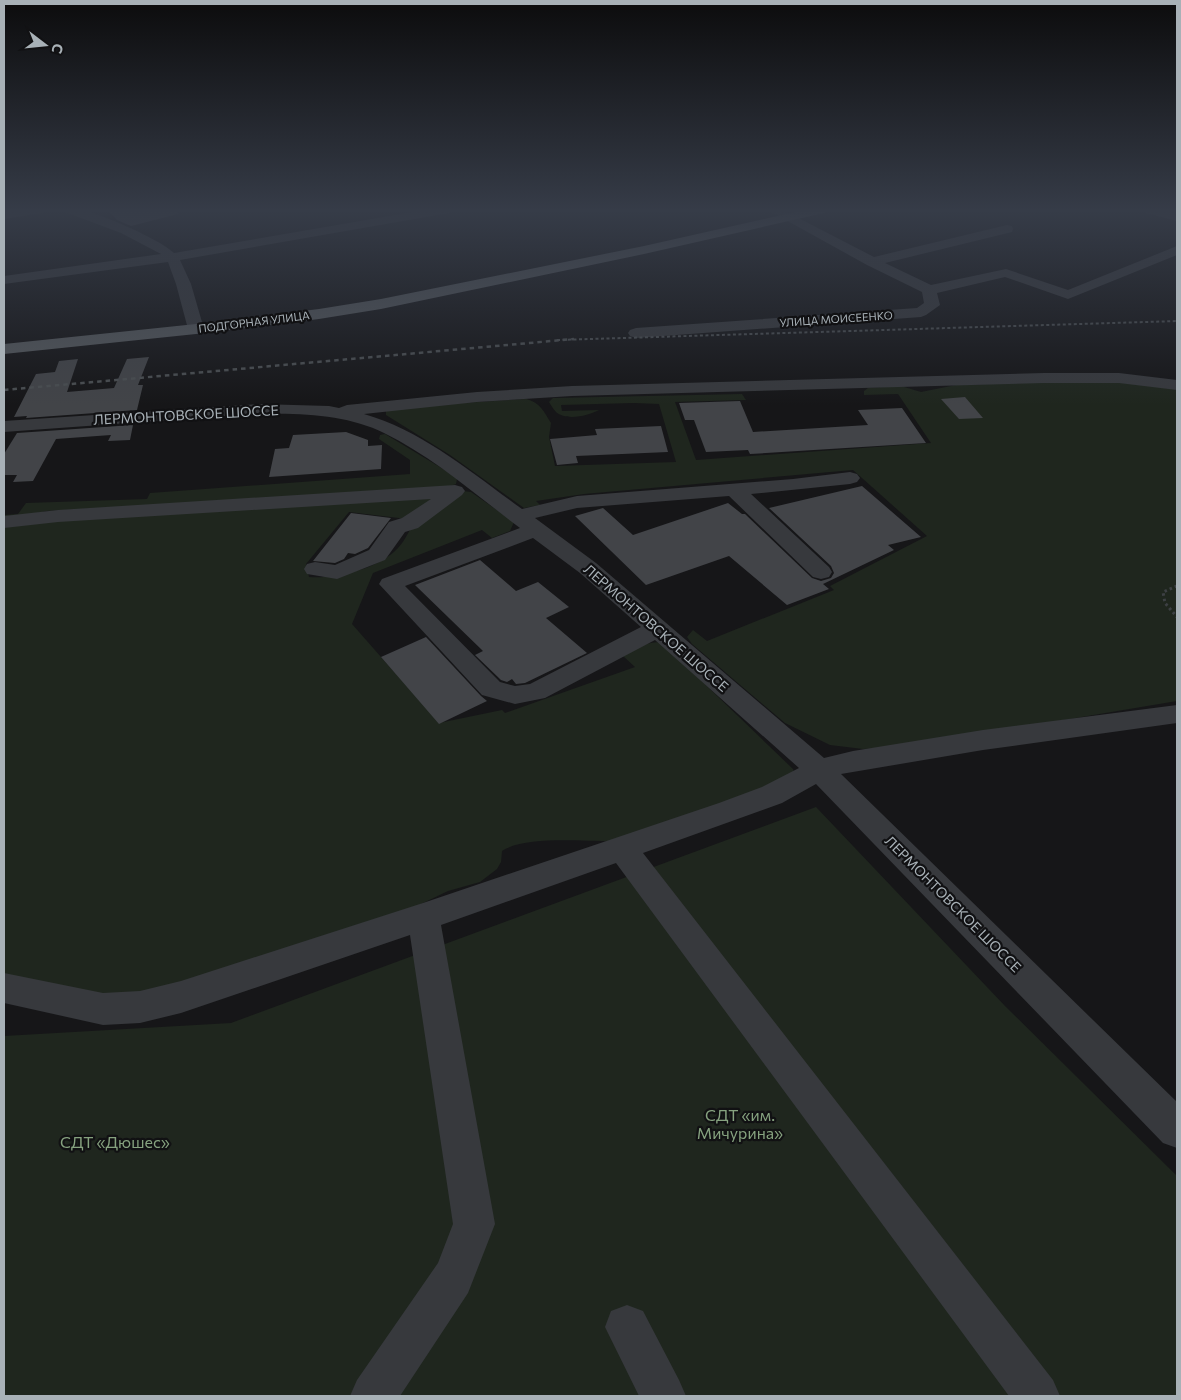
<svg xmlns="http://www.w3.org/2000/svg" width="1181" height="1400" viewBox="0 0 1181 1400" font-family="Commissioner,sans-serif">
<rect width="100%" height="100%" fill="#161618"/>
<path fill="#1f261e" d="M 1114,380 L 1177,388 L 1177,701 L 903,747 L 863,749 L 830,745 L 785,723 L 692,644 L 687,637 L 693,630 L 707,641 L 834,590 L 830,586 L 927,536 L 853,470 L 584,494 L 536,501 L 540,505 L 524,508 L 450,455 L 386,415 L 386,411 L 397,407 L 526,399 C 540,402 544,412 551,423 L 549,437 L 555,466 L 676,462 L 659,404 L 634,403 L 561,405 L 562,411 L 599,410 C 588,416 566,421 556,412 C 553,409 551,405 549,402 L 553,398 L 742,394 L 746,400 L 675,402 L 696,460 L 931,443 L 898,394 L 864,395 L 864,391 L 868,388 L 901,386 L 921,392 L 956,385 Z
M 385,434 L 453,475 L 457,479 L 456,484 L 442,489 L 47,511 L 4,520 L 4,515 L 18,514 L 26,503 L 147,499 L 150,493 L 410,474 L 410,460 L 379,439 L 380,435 Z
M 463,491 L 471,492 L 514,522 L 510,531 L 492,538 L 482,530 L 373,573 L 352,624 L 439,723 L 502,710 L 505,713 L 635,667 L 623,656 C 635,650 649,639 662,643 L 793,769 L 795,774 L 789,782 L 625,841 C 592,843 528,834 502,851 L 501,862 L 497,869 L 480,882 L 448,891 L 369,929 L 141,1001 L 106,1002 L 4,977 L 4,526 L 57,519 L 434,495 L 439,499 L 407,519 L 349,512 L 306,564 L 309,577 C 335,579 379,569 398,548 C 406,540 409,528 418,520 C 431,509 448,500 463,491 Z
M 816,807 L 1005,1006 L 1177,1176 L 1177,1396 L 4,1396 L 4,1036 L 231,1023 Z"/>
<path fill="#424448" d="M 107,209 L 177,209 L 178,214 L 131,226 L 117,220 Z
M 149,357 L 138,385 L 143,385 L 137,410 L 26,418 L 27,416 L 14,417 L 36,374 L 55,372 L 59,361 L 78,359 L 67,392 L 114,388 L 127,359 Z
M 965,397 L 983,418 L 959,419 L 941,399 Z
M 740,401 L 753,432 L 868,425 L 858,410 L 902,408 L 926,443 L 750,454 L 748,450 L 706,452 L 694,420 L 685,420 L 679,403 Z
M 133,425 L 130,440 L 108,441 L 111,435 L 56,439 L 33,481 L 13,482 L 17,475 L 4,475 L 4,454 L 17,433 Z
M 661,426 L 668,452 L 576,456 L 578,463 L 557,465 L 550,439 L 597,435 L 595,429 Z
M 346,432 L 368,440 L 368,446 L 382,445 L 381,469 L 269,477 L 275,449 L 289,448 L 293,435 Z
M 862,486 L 921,537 L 888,545 L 894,550 L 823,584 L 829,589 L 787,605 L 729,556 L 646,585 L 575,516 L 603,508 L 633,535 L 728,503 L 742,514 L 745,514 L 812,578 L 821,581 L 831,578 L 834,573 L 831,566 L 769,508 Z
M 351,513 L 391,518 L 368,548 L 355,554 L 348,553 L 344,559 L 335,563 L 313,561 Z
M 480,560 L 516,591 L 538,582 L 569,607 L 546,618 L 587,653 L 525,683 L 516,684 L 512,679 L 507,682 L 501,680 L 475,655 L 483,651 L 415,585 Z
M 426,637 L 481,696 L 487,701 L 439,724 L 381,657 Z"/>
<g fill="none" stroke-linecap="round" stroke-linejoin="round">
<path stroke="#3d4044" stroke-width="3" stroke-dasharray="2.5 3" stroke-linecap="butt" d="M 1177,586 L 1163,592 L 1165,603 L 1177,617"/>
<path fill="#37393d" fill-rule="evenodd" d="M 21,209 L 48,209 L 42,213 L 4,219 L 4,211 Z
M 63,209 C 67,209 73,208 78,209 C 95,211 162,240 174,253 L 430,209 L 455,209 L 449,213 L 180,260 L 191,284 L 204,329 L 202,332 L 190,332 L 188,329 L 176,284 L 168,262 L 4,284 L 4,276 L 161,254 L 121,233 L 65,212 Z
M 766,209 L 781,209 L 874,257 L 1007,225 L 1012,226 L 1013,229 L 1012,232 L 885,263 L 931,285 L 1006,269 L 1068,290 L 1177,246 L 1177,255 L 1068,299 L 1005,277 L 937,293 L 940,305 L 926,315 L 921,317 L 636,338 L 630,336 L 628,333 L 630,330 L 636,328 L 917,308 L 924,303 L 922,292 L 867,265 Z
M 1140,209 L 1159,209 L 1177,213 L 1177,221 L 1142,212 Z
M 1044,373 L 1119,373 L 1177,380 L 1177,390 L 1119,383 L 1044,383 L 572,396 L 477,402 L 364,414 C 423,431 472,473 522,509 L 577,496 L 793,479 L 850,472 L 857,474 L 860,478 L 857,482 L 850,484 L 751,494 L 829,567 L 832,572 L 829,577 L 821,579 L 813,577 L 729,496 L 577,508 L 535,518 L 596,563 L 824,758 L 853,751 L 983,730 L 1177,705 L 1177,723 L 983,750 L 841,774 L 1177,1102 L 1177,1148 L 1163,1143 L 816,784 L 782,803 L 643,853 L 1053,1380 L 1060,1396 L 1009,1396 L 616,863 L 441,925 L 495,1224 L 468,1293 L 400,1396 L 350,1396 L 357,1380 L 438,1263 L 453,1224 L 410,935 L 181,1013 L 140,1023 L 103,1025 L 4,1003 L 4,973 L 103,993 L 140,991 L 181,981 L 423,903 L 719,803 L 762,787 L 799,768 L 655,640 L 545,698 L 515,704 L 482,695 L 379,584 L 382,579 L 520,528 C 476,495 433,457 384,433 C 324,403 235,416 170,420 C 115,424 59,428 4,432 L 4,421 L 259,404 L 329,406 L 339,408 L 347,405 L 477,392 L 572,386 ZM 533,538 L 580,573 L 641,627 L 530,684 L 515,686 L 500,682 L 405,586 Z
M 455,485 L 462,487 L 465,491 L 462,495 L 418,528 L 405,532 L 385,560 L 337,579 L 307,574 L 304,569 L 307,564 L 315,562 L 335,565 L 369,550 L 389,522 L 402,518 L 431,499 L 58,522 L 4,528 L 4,516 L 58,510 Z
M 627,1305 L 643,1311 L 679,1380 L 686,1396 L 639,1396 L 605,1327 L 611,1311 Z"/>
<path fill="#53575b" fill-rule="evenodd" d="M 809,209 L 830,209 L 824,213 L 644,254 L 381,309 L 319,319 L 196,334 L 4,354 L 4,344 L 196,324 L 319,309 L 381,299 L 644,246 Z"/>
<path stroke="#4a4e51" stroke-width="2" stroke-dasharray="3 2.5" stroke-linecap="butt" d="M 557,340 L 1177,321"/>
<path stroke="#4a4e51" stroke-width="2.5" stroke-dasharray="4.5 4" stroke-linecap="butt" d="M 4,390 L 574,339"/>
</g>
<linearGradient id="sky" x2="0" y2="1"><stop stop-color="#0c0c0d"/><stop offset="0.52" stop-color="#363c48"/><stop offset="1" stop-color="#363c48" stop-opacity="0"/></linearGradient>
<rect width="1181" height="405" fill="url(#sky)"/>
<g text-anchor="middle" stroke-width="4.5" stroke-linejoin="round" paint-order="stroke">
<g font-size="11" fill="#a8b1b7" stroke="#111113">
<text transform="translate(836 319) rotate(-4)" y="4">УЛИЦА МОИСЕЕНКО</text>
<text transform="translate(254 322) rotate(-7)" y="4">ПОДГОРНАЯ УЛИЦА</text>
</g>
<g font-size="14" fill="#a8b1b7" stroke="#111113">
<text transform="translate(186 415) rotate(-3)" y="5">ЛЕРМОНТОВСКОЕ ШОССЕ</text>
<text transform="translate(656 628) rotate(41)" y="5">ЛЕРМОНТОВСКОЕ ШОССЕ</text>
<text transform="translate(953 904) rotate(45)" y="5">ЛЕРМОНТОВСКОЕ ШОССЕ</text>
</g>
<g font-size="16" fill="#86a27f" stroke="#111113">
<text x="740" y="1121">СДТ «им.<tspan x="740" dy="18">Мичурина»</tspan></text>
<text x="115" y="1148">СДТ «Дюшес»</text>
</g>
</g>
<rect width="1181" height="1400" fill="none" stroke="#a8b1b7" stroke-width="10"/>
<g transform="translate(45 45) rotate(106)" stroke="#111113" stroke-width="4" paint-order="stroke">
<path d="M0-4L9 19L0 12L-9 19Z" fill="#a8b1b7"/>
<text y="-8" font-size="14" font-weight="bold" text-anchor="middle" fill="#a8b1b7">С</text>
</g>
</svg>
